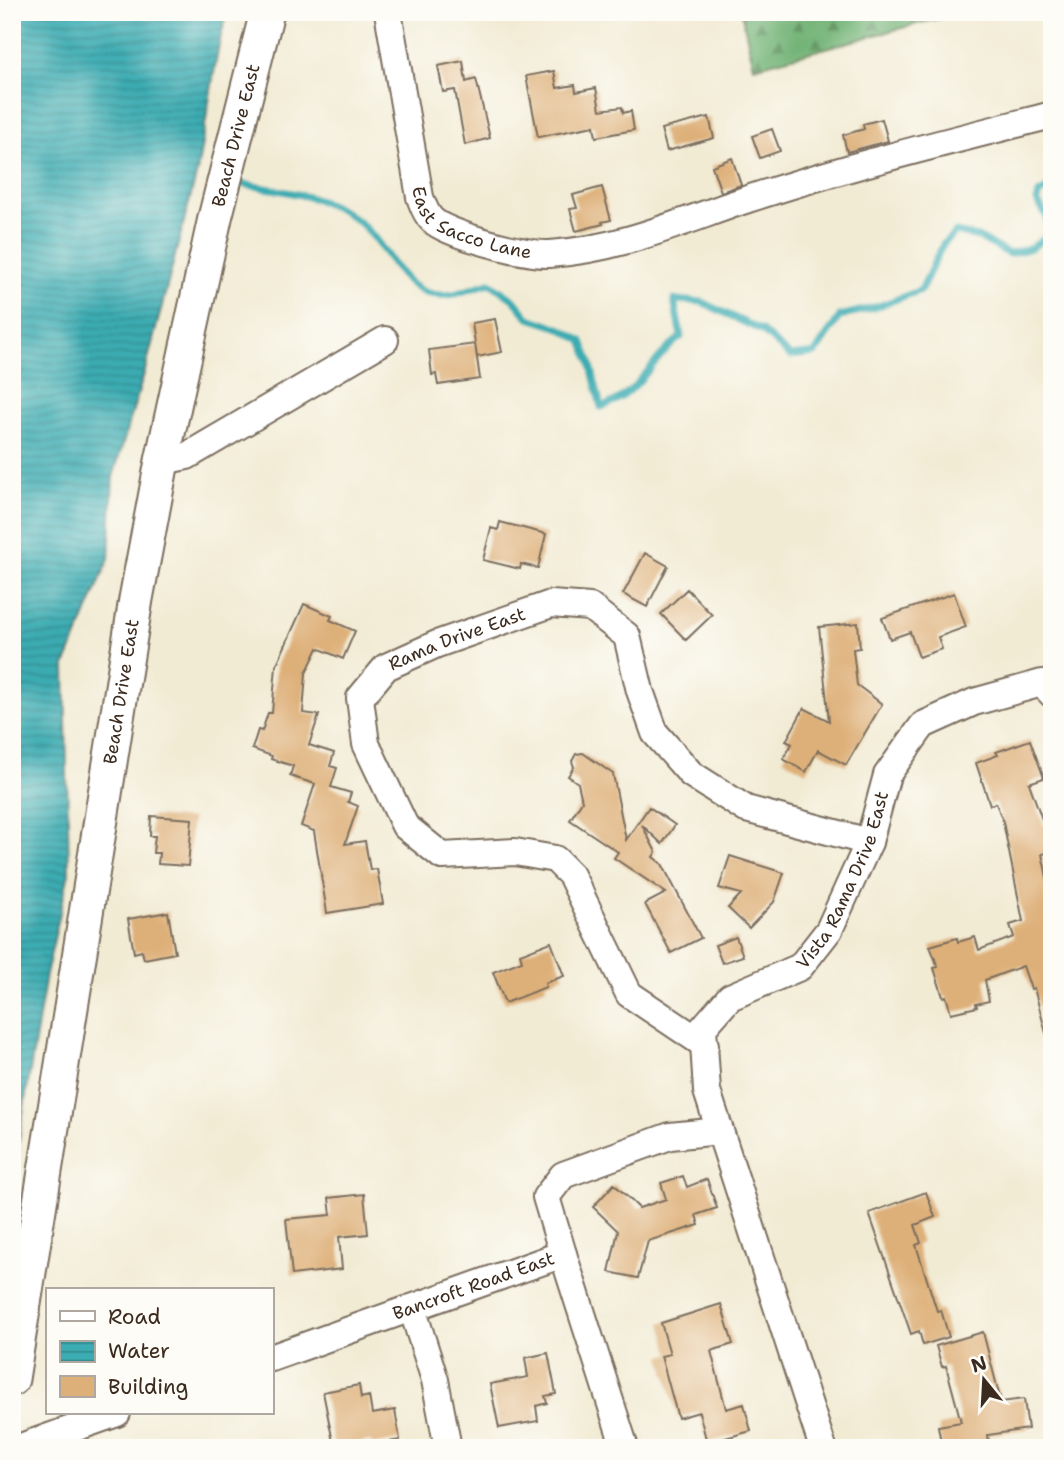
<svg xmlns="http://www.w3.org/2000/svg" width="1064" height="1460" viewBox="0 0 1064 1460" font-family="'Shantell Sans',sans-serif">
<defs>
<pattern id="forest-firs" width="22" height="20" patternUnits="userSpaceOnUse" patternTransform="scale(1.75)"><rect width="22" height="20" fill="#73b477"/><path d="M5 1l3.5 6h-7zM16 11l3.5 6h-7z" fill="#609361"/></pattern>
<pattern id="water-rules" width="6" height="5" patternUnits="userSpaceOnUse" patternTransform="scale(1.75)"><rect width="6" height="5" fill="#3bacb2"/><path d="M0 2.5h6" fill="none" stroke="#338c90"/></pattern>
</defs>
<rect width="100%" height="100%" fill="#fdfcf7"/>
<filter id="ink" filterUnits="userSpaceOnUse"><feTurbulence type="fractalNoise" baseFrequency=".0143" numOctaves="2"/><feDisplacementMap in="SourceGraphic" scale="14" xChannelSelector="R" yChannelSelector="G"/><feConvolveMatrix kernelMatrix="1 2 1 2 8 2 1 2 1" color-interpolation-filters="sRGB"/></filter>
<filter id="wash" filterUnits="userSpaceOnUse"><feTurbulence type="fractalNoise" baseFrequency=".00686" numOctaves="4" result="noise"/><feDisplacementMap in="SourceGraphic" scale="28" xChannelSelector="R" yChannelSelector="G"/><feGaussianBlur stdDeviation="1.57" result="paint"/><feColorMatrix in="noise" values="0 0 0 0 0 0 0 0 0 0 0 0 0 0 0 0 0 1.4 0 .05"/><feComposite in="paint" operator="in"/></filter>
<g filter="url(#wash)">
<rect width="100%" height="100%" fill="#f2ebd4"/>
<path fill="url(#forest-firs)" stroke="#576f4a" stroke-width="2" d="M 741,12 L 963,12 L 754,67 Z"/>
<path fill="url(#water-rules)" stroke="#3b6b68" stroke-width="2" d="M 12,12 L 227,12 L 219,44 L 197,172 L 146,367 L 113,477 L 109,559 L 65,666 L 69,873 L 46,975 L 12,1180 Z"/>
<g fill="none" stroke-linecap="round" stroke-linejoin="round">
<path stroke="#3bacb2" stroke-width="7" d="M 242,184 C 282,191 324,195 358,221 C 391,247 401,304 454,294 C 466,291 478,286 490,283 L 514,300 L 529,318 L 560,328 L 582,341 L 590,361 L 601,407 C 639,396 650,359 681,337 L 674,300 L 702,302 L 762,331 L 790,356 L 815,353 L 840,316 L 876,307 L 921,290 L 943,244 L 956,232 L 978,237 L 1009,254 L 1031,248 L 1050,234 L 1046,215 L 1037,201 L 1039,193 L 1052,187"/>
</g>
<g id="blocks">
<path fill="#deb079" d="M 463,61 L 466,82 L 476,79 L 490,138 L 465,145 L 455,90 L 443,92 L 438,66 Z
M 554,71 L 557,88 L 575,85 L 576,92 L 596,88 L 600,110 L 622,107 L 623,113 L 631,111 L 634,130 L 596,137 L 594,126 L 538,137 L 526,76 Z
M 709,117 L 714,138 L 667,151 L 661,129 Z
M 882,119 L 888,141 L 847,152 L 843,135 L 864,129 L 863,124 Z
M 772,129 L 780,151 L 760,158 L 752,136 Z
M 732,158 L 741,185 L 721,192 L 712,166 Z
M 602,187 L 611,220 L 602,222 L 603,224 L 576,231 L 570,209 L 577,208 L 573,195 Z
M 495,319 L 502,352 L 477,357 L 472,323 Z
M 475,344 L 480,379 L 438,385 L 436,374 L 432,375 L 429,350 Z
M 500,522 L 546,534 L 538,568 L 521,564 L 520,569 L 483,560 L 491,528 L 498,530 Z
M 645,553 L 668,566 L 647,607 L 623,594 Z
M 687,589 L 712,615 L 686,640 L 661,614 Z
M 954,593 L 966,627 L 938,637 L 942,649 L 919,657 L 910,632 L 890,639 L 882,618 Z
M 304,604 L 332,616 L 330,620 L 355,631 L 343,659 L 318,648 L 306,673 L 303,713 L 319,715 L 309,745 L 334,753 L 330,766 L 337,768 L 331,787 L 351,793 L 348,802 L 358,806 L 345,844 L 365,841 L 370,870 L 377,869 L 383,904 L 327,913 L 314,831 L 301,826 L 315,784 L 290,776 L 293,766 L 271,759 L 272,756 L 252,749 L 258,730 L 262,731 L 268,713 L 272,713 L 276,666 Z
M 858,623 L 860,648 L 853,649 L 857,685 L 882,704 L 846,765 L 818,750 L 806,772 L 783,759 L 792,744 L 786,741 L 804,708 L 829,721 L 819,627 Z
M 1030,740 L 1044,778 L 1029,783 L 1044,825 L 1052,824 L 1052,852 L 1042,854 L 1052,900 L 1052,1032 L 1046,1033 L 1034,988 L 1031,989 L 1023,966 L 985,980 L 989,1001 L 976,1004 L 977,1007 L 951,1013 L 946,996 L 943,997 L 934,968 L 938,967 L 930,946 L 957,938 L 958,942 L 975,937 L 979,950 L 1014,937 L 1010,925 L 1023,921 L 1003,822 L 996,803 L 990,805 L 976,763 L 998,755 L 996,752 Z
M 583,753 L 613,774 L 626,840 L 649,807 L 675,825 L 662,844 L 642,825 L 656,852 L 653,857 L 662,864 L 701,938 L 671,953 L 645,904 L 666,893 L 614,858 L 618,852 L 570,820 L 582,801 L 578,783 L 568,776 L 574,767 L 572,761 L 576,754 Z
M 151,816 L 192,819 L 188,866 L 158,864 L 159,853 L 153,853 L 155,836 L 150,836 Z
M 730,856 L 784,873 L 774,902 L 749,928 L 728,908 L 741,894 L 719,888 Z
M 168,912 L 175,953 L 144,959 L 142,951 L 134,953 L 128,919 Z
M 736,937 L 743,956 L 722,963 L 715,945 Z
M 551,942 L 564,976 L 545,983 L 546,987 L 505,1003 L 493,972 L 522,961 L 520,954 Z
M 683,1176 L 687,1187 L 707,1179 L 717,1208 L 696,1215 L 699,1225 L 648,1241 L 638,1278 L 609,1272 L 618,1231 L 593,1207 L 614,1184 L 639,1208 L 666,1199 L 661,1183 Z
M 926,1192 L 935,1217 L 915,1225 L 921,1243 L 916,1245 L 937,1311 L 941,1310 L 949,1337 L 923,1345 L 919,1331 L 911,1334 L 869,1213 Z
M 364,1194 L 368,1234 L 339,1237 L 342,1269 L 292,1275 L 286,1219 L 331,1215 L 329,1198 Z
M 721,1304 L 733,1344 L 711,1351 L 726,1409 L 744,1404 L 751,1431 L 707,1443 L 699,1412 L 678,1418 L 661,1356 L 670,1354 L 661,1323 Z
M 983,1332 L 1001,1402 L 1024,1399 L 1028,1429 L 988,1435 L 990,1448 L 942,1448 L 938,1426 L 961,1422 L 946,1366 L 942,1367 L 936,1346 Z
M 548,1353 L 556,1394 L 545,1396 L 547,1403 L 536,1406 L 538,1421 L 499,1428 L 490,1384 L 528,1377 L 525,1358 Z
M 359,1385 L 361,1398 L 369,1396 L 372,1414 L 395,1410 L 400,1440 L 372,1445 L 371,1441 L 334,1447 L 323,1392 Z"/>
</g>
</g>
<g filter="url(#ink)">
<use href="#blocks" fill-opacity="0" stroke="#7b6e5e" stroke-width="2"/>
<g fill="none" stroke-linecap="round" stroke-linejoin="round">
<g stroke="#7b6e5e" stroke-width="30">
<g id="minor">
<path id="s1" d="M 388,12 L 420,197 C 423,205 425,213 432,220 C 448,235 526,255 549,254 C 618,250 683,221 748,199 C 848,166 950,141 1052,115"/>
<path d="M 162,461 L 187,456 L 385,340"/>
<path id="s2" d="M 705,1045 L 629,994 L 571,875 L 555,859 L 515,852 L 442,856 L 405,826 L 366,744 L 360,698 L 386,667 L 437,644 L 551,604 L 590,607 L 627,636 L 640,691 L 655,733 L 691,774 L 746,809 L 869,842"/>
<path d="M 563,1254 L 546,1197 L 563,1175 L 670,1136 L 720,1131"/>
<path d="M 412,1308 L 435,1380 L 448,1448"/>
<path id="s3" d="M 271,1358 L 563,1254 L 625,1448"/>
<path d="M 18,1448 L 117,1413"/>
<path id="s4" d="M 823,1448 L 707,1091 L 703,1028 L 730,997 L 800,967 L 829,930 L 869,842 L 887,775 L 923,725 L 974,702 L 1042,683 L 1052,694"/>
</g>
</g>
<g stroke="#7b6e5e" stroke-width="37">
<g id="major">
<path id="s5" d="M 12,1379 L 136,599 L 162,461 L 215,218 L 267,12"/>
</g>
</g>
<use href="#minor" stroke="#fff" stroke-width="26"/>
<use href="#major" stroke="#fff" stroke-width="33"/>
</g>
</g>
<g text-anchor="middle" stroke-width="5" stroke-linejoin="round" paint-order="stroke">
<g font-size="18" fill="#3b2a1e" stroke="#fdfcf7">
<text dy="6" stroke="none"><textPath href="#s5" startOffset="1264">Beach Drive East</textPath></text>
<text dy="6" stroke="none"><textPath href="#s1" startOffset="248">East Sacco Lane</textPath></text>
<text dy="6" stroke="none"><textPath href="#s2" startOffset="662">Rama Drive East</textPath></text>
<text dy="6" stroke="none"><textPath href="#s5" startOffset="696">Beach Drive East</textPath></text>
<text dy="6" stroke="none"><textPath href="#s4" startOffset="654">Vista Rama Drive East</textPath></text>
<text dy="6" stroke="none"><textPath href="#s3" startOffset="215">Bancroft Road East</textPath></text>
</g>
</g>
<rect width="1064" height="1460" fill="none" stroke="#fdfcf7" stroke-width="42"/>
<rect x="46" y="1288" width="228" height="126" fill="#fdfcf7" stroke="#afa8a0" stroke-width="2"/>
<rect x="60" y="1311" width="35" height="10" fill="#ffffff" stroke="#afa8a0" stroke-width="2"/>
<text x="108" y="1324" font-size="21" fill="#3b2a1e">Road</text>
<rect x="60" y="1341" width="35" height="21" fill="url(#water-rules)" stroke="#afa8a0" stroke-width="2"/>
<text x="108" y="1358" font-size="21" fill="#3b2a1e">Water</text>
<rect x="60" y="1376" width="35" height="21" fill="#deb079" stroke="#afa8a0" stroke-width="2"/>
<text x="108" y="1394" font-size="21" fill="#3b2a1e">Building</text>
<g transform="translate(984 1380) rotate(342)" stroke="#fdfcf7" stroke-width="5" paint-order="stroke">
<path d="M0-5L12 26L0 18L-12 26Z" fill="#3b2a1e"/>
<text y="-10" font-size="19" font-weight="bold" text-anchor="middle" fill="#3b2a1e">N</text>
</g>
</svg>
